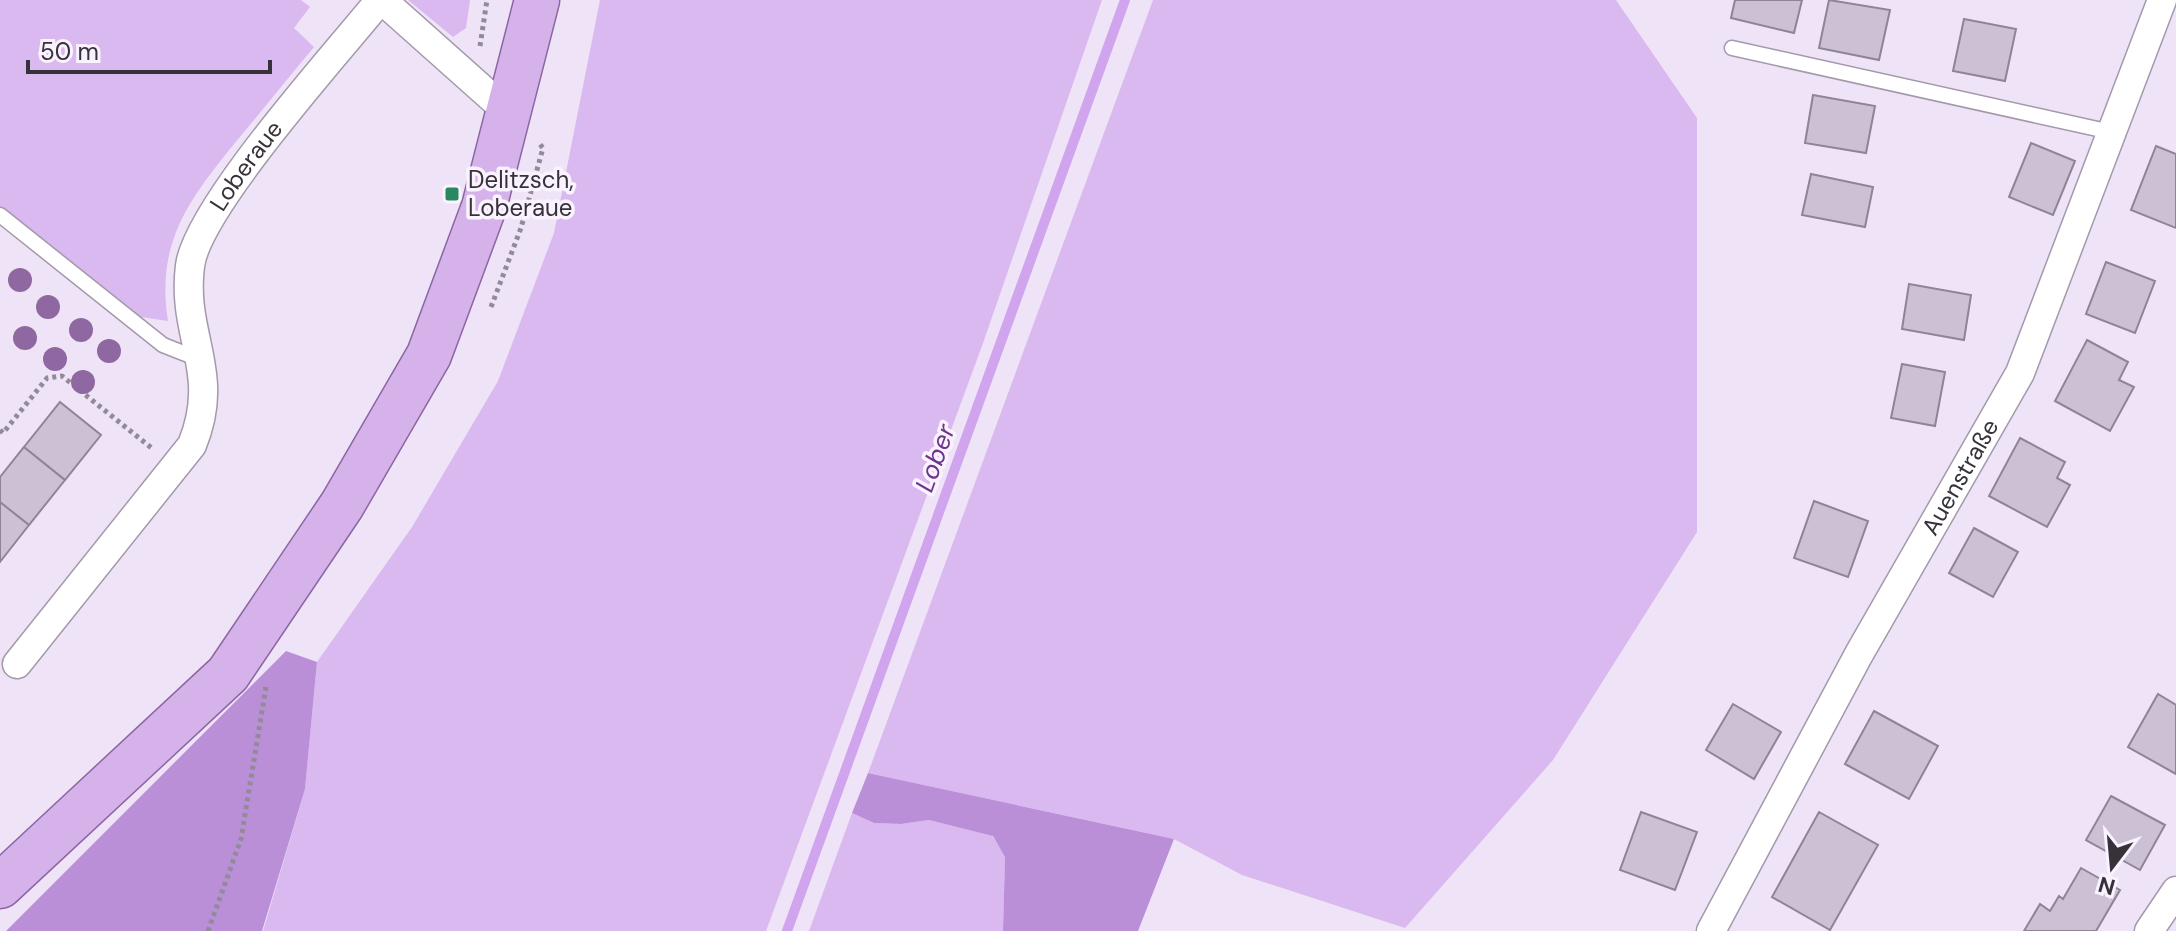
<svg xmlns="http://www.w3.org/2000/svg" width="2176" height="931" viewBox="0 0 2176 931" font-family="'DM Sans',sans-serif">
<rect width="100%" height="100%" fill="#efe4f7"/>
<path fill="#d9b9ef" d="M 0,0 L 301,0 L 310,7 L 294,28 L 314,47 C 289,77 264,108 239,138 C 191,197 155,241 168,321 L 134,316 L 0,208 Z
M 408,0 L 470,0 L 466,28 L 453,37 Z
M 600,0 L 1102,0 L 982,346 L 766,931 L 263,931 L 305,789 L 317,662 L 412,527 L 498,381 L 554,233 Z
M 1153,0 L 1616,0 L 1697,118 L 1697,532 L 1553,760 L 1405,928 L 1242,875 L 1174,839 L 868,773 Z
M 852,813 L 874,823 L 901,824 L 929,820 L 992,835 L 1005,856 L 1003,931 L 809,931 Z"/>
<path fill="#ba8fd7" d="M 286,651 L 317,662 L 305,789 L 262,931 L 6,931 Z
M 868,773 L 1174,839 L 1138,931 L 1003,931 L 1005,857 L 993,836 L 929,820 L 901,824 L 874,823 L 852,813 Z"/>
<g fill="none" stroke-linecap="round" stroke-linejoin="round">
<path stroke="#d1a5ee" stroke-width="10" d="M 787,931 L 1125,0"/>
</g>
<path fill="#ccc1d4" stroke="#8e8495" stroke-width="2" d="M 1735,0 L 1802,0 L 1794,33 L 1731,18 Z
M 1829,0 L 1890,10 L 1879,60 L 1819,48 Z
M 1964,19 L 2016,29 L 2005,81 L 1953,71 Z
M 1813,95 L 1875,106 L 1866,153 L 1805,143 Z
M 2031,143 L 2075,161 L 2053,215 L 2009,197 Z
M 2156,146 L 2176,154 L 2176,228 L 2131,210 Z
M 1811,174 L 1873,187 L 1865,227 L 1802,215 Z
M 2106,262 L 2155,281 L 2135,333 L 2086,314 Z
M 1909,284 L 1971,295 L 1964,340 L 1902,329 Z
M 2087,340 L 2128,362 L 2119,380 L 2134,387 L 2110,431 L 2055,401 Z
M 1902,364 L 1945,372 L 1935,426 L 1891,418 Z
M 60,402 L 101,435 L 65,480 L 24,447 Z
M 2020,438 L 2065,462 L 2057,478 L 2070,485 L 2047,527 L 1989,496 Z
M 24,447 L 65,480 L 29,525 L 0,502 L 0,477 Z
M 1814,501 L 1868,521 L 1848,577 L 1794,558 Z
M 0,502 L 29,525 L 0,562 Z
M 1974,528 L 2018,552 L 1993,597 L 1949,573 Z
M 2158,694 L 2176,705 L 2176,774 L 2128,747 Z
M 1733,704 L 1781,732 L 1754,779 L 1706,750 Z
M 1874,711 L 1938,746 L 1909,799 L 1845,764 Z
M 2111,796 L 2165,825 L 2140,870 L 2086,840 Z
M 1641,812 L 1697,832 L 1675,890 L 1620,870 Z
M 1819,812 L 1878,845 L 1830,930 L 1772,897 Z
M 2081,868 L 2120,890 L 2096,931 L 2024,931 L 2040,904 L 2050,911 L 2059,896 L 2063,899 Z"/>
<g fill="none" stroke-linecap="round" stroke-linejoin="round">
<g stroke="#a399ab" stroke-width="17">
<path id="service" d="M 1732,48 L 2111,132
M 0,215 L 163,345 L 201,360"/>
</g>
<g stroke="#a399ab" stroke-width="31">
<g id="minor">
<path d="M 382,0 L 510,114"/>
<path id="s1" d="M 17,664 L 192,445 C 222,372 181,336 190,266 C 197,208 337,53 380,0"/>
<path id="s2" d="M 1711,931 L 1859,654 L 2020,373 L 2162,0"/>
<path d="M 2149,931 L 2176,891"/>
</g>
</g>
<g stroke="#8c65a3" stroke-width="47">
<path id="primary" d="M 0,886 L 228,674 L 342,505 L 429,355 L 484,207 L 537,0"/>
</g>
<path stroke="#928a98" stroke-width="5" stroke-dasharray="4 4" stroke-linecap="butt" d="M 480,46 L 487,0
M 491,307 L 521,228 L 543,148 L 539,143
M 0,430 L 3,433 L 47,378 L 62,376 L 154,450
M 208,931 L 241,839 L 266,687"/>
<use href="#service" stroke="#fff" stroke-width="14"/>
<use href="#minor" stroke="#fff" stroke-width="28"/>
<use href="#primary" stroke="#d5b3ea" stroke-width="44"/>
</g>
<g fill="#8f67a1">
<circle cx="20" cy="280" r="12"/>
<circle cx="48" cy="307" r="12"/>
<circle cx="81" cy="330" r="12"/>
<circle cx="25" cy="338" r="12"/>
<circle cx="109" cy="351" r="12"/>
<circle cx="55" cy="359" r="12"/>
<circle cx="83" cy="382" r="12"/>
</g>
<rect fill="#298860" stroke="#faf3ff" stroke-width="3" x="444" y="186" width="16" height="16" rx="4"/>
<g text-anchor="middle" stroke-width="7" stroke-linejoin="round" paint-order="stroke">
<g font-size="24" fill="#37323a" stroke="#faf3ff">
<text dy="8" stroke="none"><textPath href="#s1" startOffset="578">Loberaue</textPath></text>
<text dy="8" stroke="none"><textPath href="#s2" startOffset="518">Auenstraße</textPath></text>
</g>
<g font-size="24" fill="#37323a" stroke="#faf3ff" text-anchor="start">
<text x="468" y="188">Delitzsch,<tspan x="468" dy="28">Loberaue</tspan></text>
</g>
<g font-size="26" font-style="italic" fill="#6c368b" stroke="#faf3ff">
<text transform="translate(935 458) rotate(-70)" y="9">Lober</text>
</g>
</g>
<g transform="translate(2112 867) rotate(196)" stroke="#faf3ff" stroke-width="6" paint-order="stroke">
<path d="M0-6L14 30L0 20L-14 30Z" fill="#37323a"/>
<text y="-12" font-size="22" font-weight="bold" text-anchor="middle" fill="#37323a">N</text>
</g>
<path d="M28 60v12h242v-12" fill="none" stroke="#37323a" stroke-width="4"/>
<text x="40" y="60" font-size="24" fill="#37323a" stroke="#faf3ff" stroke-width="6" paint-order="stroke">50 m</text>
</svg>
